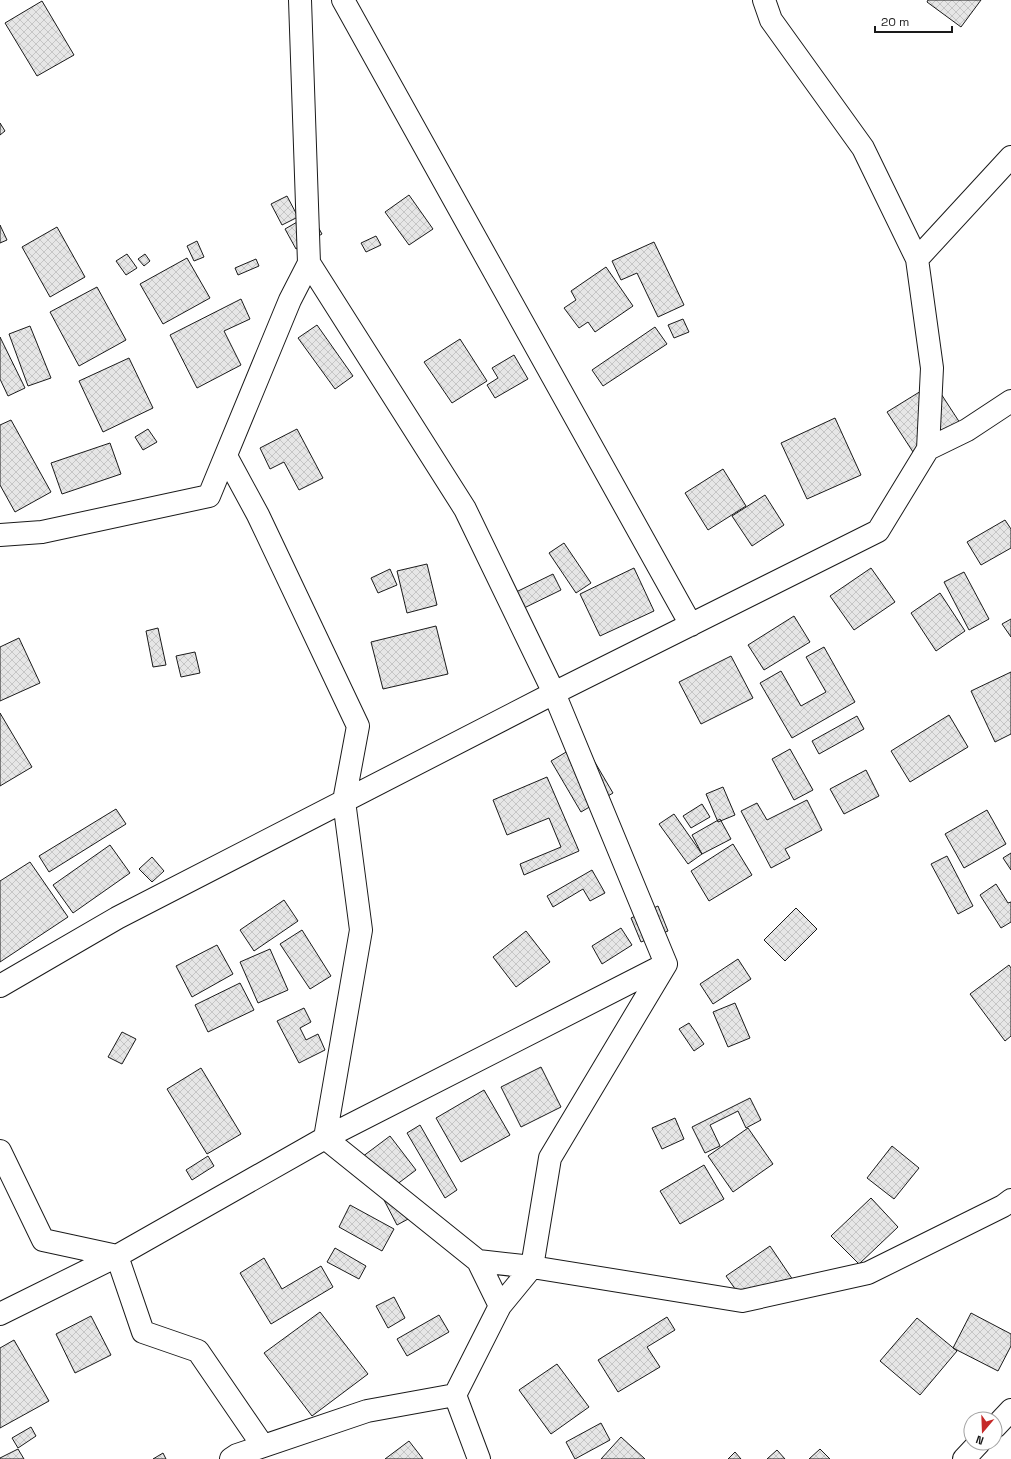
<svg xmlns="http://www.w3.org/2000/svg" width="1011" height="1459" viewBox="0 0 1011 1459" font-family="'Space Grotesk',sans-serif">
<defs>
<pattern id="building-cross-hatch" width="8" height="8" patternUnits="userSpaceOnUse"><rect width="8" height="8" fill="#e6e6e6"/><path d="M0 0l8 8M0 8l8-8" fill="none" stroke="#c5c5c5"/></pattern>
</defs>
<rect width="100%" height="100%" fill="#fff"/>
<path fill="url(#building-cross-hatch)" stroke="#1a1a1a" d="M 928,0 L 981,0 L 961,27 L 927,2 Z
M 42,1 L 74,55 L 37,76 L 5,23 Z
M 0,123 L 5,131 L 0,135 Z
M 409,195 L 433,229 L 409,245 L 385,212 Z
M 287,196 L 298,217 L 282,225 L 271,204 Z
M 311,214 L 322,234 L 296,249 L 285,229 Z
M 0,225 L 7,240 L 0,243 Z
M 57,227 L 85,277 L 50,297 L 22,247 Z
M 376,236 L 381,245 L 366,252 L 361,243 Z
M 197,241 L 204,257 L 194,261 L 187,246 Z
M 654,242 L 684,305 L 658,317 L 637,273 L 621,280 L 612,261 Z
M 127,254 L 137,268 L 126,275 L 116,261 Z
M 145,254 L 150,261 L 144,266 L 138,259 Z
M 187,258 L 210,298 L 163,324 L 140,284 Z
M 256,259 L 259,266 L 238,275 L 235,268 Z
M 606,267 L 633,306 L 595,332 L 588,322 L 579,328 L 564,308 L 576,300 L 571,291 Z
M 97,287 L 126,340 L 79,366 L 50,312 Z
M 241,299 L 250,319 L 224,331 L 241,365 L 197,388 L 170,335 Z
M 683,319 L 689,332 L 674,338 L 668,325 Z
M 317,325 L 353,376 L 335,389 L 298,338 Z
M 30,326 L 51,378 L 28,386 L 9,334 Z
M 655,327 L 667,344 L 603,386 L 592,370 Z
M 0,337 L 25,388 L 8,396 L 0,379 Z
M 460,339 L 487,381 L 452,403 L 424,362 Z
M 514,355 L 528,379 L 495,398 L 487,385 L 498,378 L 492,368 Z
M 129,358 L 153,408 L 103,432 L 79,381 Z
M 934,383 L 960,423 L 913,452 L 887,412 Z
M 835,418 L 861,475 L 807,499 L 781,443 Z
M 11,420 L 51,492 L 15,512 L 0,485 L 0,425 Z
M 148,429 L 157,442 L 143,450 L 135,437 Z
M 297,429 L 323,478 L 299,490 L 284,462 L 270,469 L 260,448 Z
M 110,443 L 121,474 L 62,494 L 51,463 Z
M 723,469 L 746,506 L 708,530 L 685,493 Z
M 765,495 L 784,525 L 752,546 L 732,516 Z
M 1005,520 L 1011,529 L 1011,548 L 981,565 L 967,542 Z
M 564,543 L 591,583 L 576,593 L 549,553 Z
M 427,564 L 437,605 L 407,613 L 397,571 Z
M 634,568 L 654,611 L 600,636 L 580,594 Z
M 871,568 L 895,602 L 854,630 L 830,596 Z
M 390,569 L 397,585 L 378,593 L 371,578 Z
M 964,572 L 989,619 L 969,630 L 944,582 Z
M 553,574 L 561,590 L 522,609 L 514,593 Z
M 940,593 L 965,631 L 936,651 L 911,613 Z
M 794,616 L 810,642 L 764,670 L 748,645 Z
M 1011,619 L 1011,637 L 1002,624 Z
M 436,626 L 448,674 L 383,689 L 371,642 Z
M 158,628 L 166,665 L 153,667 L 146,631 Z
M 19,638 L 40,683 L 0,701 L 0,647 Z
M 824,647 L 855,702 L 792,738 L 760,683 L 781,671 L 801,706 L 826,692 L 806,657 Z
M 195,652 L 200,673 L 181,677 L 176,656 Z
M 731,656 L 753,698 L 701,724 L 679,682 Z
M 1011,672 L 1011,734 L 995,742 L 971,691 Z
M 0,713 L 32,767 L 0,786 Z
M 949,715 L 968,747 L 910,782 L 891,751 Z
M 857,716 L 864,729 L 819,754 L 812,741 Z
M 583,742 L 613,793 L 581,812 L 551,761 Z
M 790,749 L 813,790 L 794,800 L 772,759 Z
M 866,770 L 879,796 L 844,814 L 830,789 Z
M 547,777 L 579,851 L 524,875 L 520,864 L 561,847 L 549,818 L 507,835 L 493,800 Z
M 723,787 L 735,815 L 718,822 L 706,794 Z
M 807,800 L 822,830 L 785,849 L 790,858 L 771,868 L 741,811 L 757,803 L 767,820 Z
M 702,804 L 710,817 L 691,828 L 683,816 Z
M 116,809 L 126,824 L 49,872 L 39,856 Z
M 987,810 L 1006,844 L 964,868 L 945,834 Z
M 674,814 L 702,854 L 688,864 L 659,824 Z
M 720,819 L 731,839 L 702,854 L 692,835 Z
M 733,844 L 752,875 L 709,901 L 691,871 Z
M 110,845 L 130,873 L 73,913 L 53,885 Z
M 1011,853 L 1011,870 L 1003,858 Z
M 947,856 L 973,906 L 958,914 L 931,864 Z
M 152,857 L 164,871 L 152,882 L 139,869 Z
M 30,862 L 68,917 L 0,962 L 0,881 Z
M 592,870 L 605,893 L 590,901 L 583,889 L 553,907 L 547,896 Z
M 996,884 L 1008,903 L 1011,902 L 1011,922 L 1001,928 L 980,895 Z
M 284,900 L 298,921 L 254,951 L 240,930 Z
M 658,906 L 668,931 L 641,942 L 631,918 Z
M 796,908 L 817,929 L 785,961 L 764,940 Z
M 621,928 L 632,945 L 602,964 L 592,946 Z
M 302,930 L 331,976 L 310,989 L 280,944 Z
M 526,931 L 550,962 L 516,987 L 493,957 Z
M 217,945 L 233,974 L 192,997 L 176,966 Z
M 270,949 L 288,990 L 258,1003 L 240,962 Z
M 738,959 L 751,979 L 713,1004 L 700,984 Z
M 1009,965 L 1011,968 L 1011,1036 L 1005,1041 L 970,994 Z
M 240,983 L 254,1010 L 208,1032 L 195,1005 Z
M 735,1003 L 750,1038 L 728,1047 L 713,1012 Z
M 304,1008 L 311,1022 L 300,1028 L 306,1040 L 318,1034 L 325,1050 L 299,1063 L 277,1021 Z
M 689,1023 L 704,1044 L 694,1051 L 679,1029 Z
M 122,1032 L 136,1039 L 122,1064 L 108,1057 Z
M 541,1067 L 561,1107 L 521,1127 L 501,1087 Z
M 201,1068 L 241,1134 L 207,1154 L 167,1089 Z
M 484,1090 L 510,1135 L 461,1162 L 436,1118 Z
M 750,1098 L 761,1120 L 746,1128 L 738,1111 L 710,1125 L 720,1146 L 705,1153 L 692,1127 Z
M 675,1118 L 684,1139 L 662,1149 L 652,1128 Z
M 420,1125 L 457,1190 L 445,1198 L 407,1133 Z
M 748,1128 L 773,1164 L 733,1192 L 708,1156 Z
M 390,1136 L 416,1170 L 384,1194 L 358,1160 Z
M 892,1146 L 919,1168 L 894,1199 L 867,1178 Z
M 208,1156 L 214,1166 L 192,1180 L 186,1170 Z
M 704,1165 L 724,1199 L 680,1224 L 660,1191 Z
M 398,1193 L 410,1218 L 397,1225 L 384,1200 Z
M 871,1198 L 898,1227 L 859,1264 L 831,1236 Z
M 350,1205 L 394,1229 L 382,1251 L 339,1227 Z
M 770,1246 L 793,1280 L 750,1310 L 726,1276 Z
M 335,1248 L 366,1266 L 359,1279 L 327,1262 Z
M 264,1258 L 282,1289 L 321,1266 L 333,1287 L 271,1324 L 240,1273 Z
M 394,1297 L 405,1318 L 388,1328 L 376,1306 Z
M 320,1312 L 368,1374 L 312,1416 L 264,1353 Z
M 971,1313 L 1011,1334 L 1011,1346 L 998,1371 L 953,1348 Z
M 439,1315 L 449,1332 L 407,1356 L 397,1339 Z
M 91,1316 L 111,1355 L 75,1373 L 56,1334 Z
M 667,1317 L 675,1330 L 647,1347 L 660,1367 L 618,1392 L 598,1360 Z
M 917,1318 L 957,1351 L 920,1395 L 880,1361 Z
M 14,1340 L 49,1401 L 0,1428 L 0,1348 Z
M 557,1364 L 589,1407 L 551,1434 L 519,1390 Z
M 601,1423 L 610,1440 L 575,1459 L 566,1442 Z
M 31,1427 L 36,1436 L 18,1448 L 12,1438 Z
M 621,1437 L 645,1459 L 601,1459 Z
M 409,1441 L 423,1459 L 385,1459 Z
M 18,1449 L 24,1459 L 0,1459 L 0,1458 Z
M 820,1449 L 830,1459 L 809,1459 Z
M 777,1450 L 785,1459 L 767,1459 Z
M 735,1452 L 741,1459 L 728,1459 Z
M 163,1453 L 166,1459 L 153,1459 Z"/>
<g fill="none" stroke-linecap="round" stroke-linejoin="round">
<g stroke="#1a1a1a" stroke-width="24">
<path id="street" d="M 300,0 L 309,263 L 465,509 L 554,693 L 666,964 L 550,1158 L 532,1267 L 500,1306 L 455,1395 L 479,1459
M 343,0 L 691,625
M 917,259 L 1011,157
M 928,449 L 967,430 L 1011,401
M 226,456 L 258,515 L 358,726 L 344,801 L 361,930 L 325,1138 L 478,1261 L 500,1306
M 0,535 L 42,532 L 209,496 L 290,300 L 309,263
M 0,986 L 117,918 L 554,693 L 878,531 L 928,449 L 932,368 L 917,259 L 863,148 L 771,20 L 764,0
M 0,1151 L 43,1240 L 117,1256 L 143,1332 L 198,1351 L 263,1446
M 478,1261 L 532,1267 L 742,1301 L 868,1273 L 1003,1206 L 1011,1200
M 0,1314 L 117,1256 L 325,1138 L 666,964
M 995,1427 L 1011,1410
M 231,1459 L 237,1455 L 367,1411 L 455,1395
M 964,1459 L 979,1443"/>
</g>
<use href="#street" stroke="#fff" stroke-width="22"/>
</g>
<g transform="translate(983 1431) rotate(199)"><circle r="19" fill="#ffffff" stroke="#a3a3a3"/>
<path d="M0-3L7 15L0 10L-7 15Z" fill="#c62828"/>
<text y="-6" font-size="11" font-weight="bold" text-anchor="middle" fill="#1a1a1a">N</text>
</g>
<path d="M875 26v6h77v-6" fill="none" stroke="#1a1a1a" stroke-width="2"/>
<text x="881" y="26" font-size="12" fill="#1a1a1a" stroke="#ffffff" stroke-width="3" paint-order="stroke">20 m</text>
</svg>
